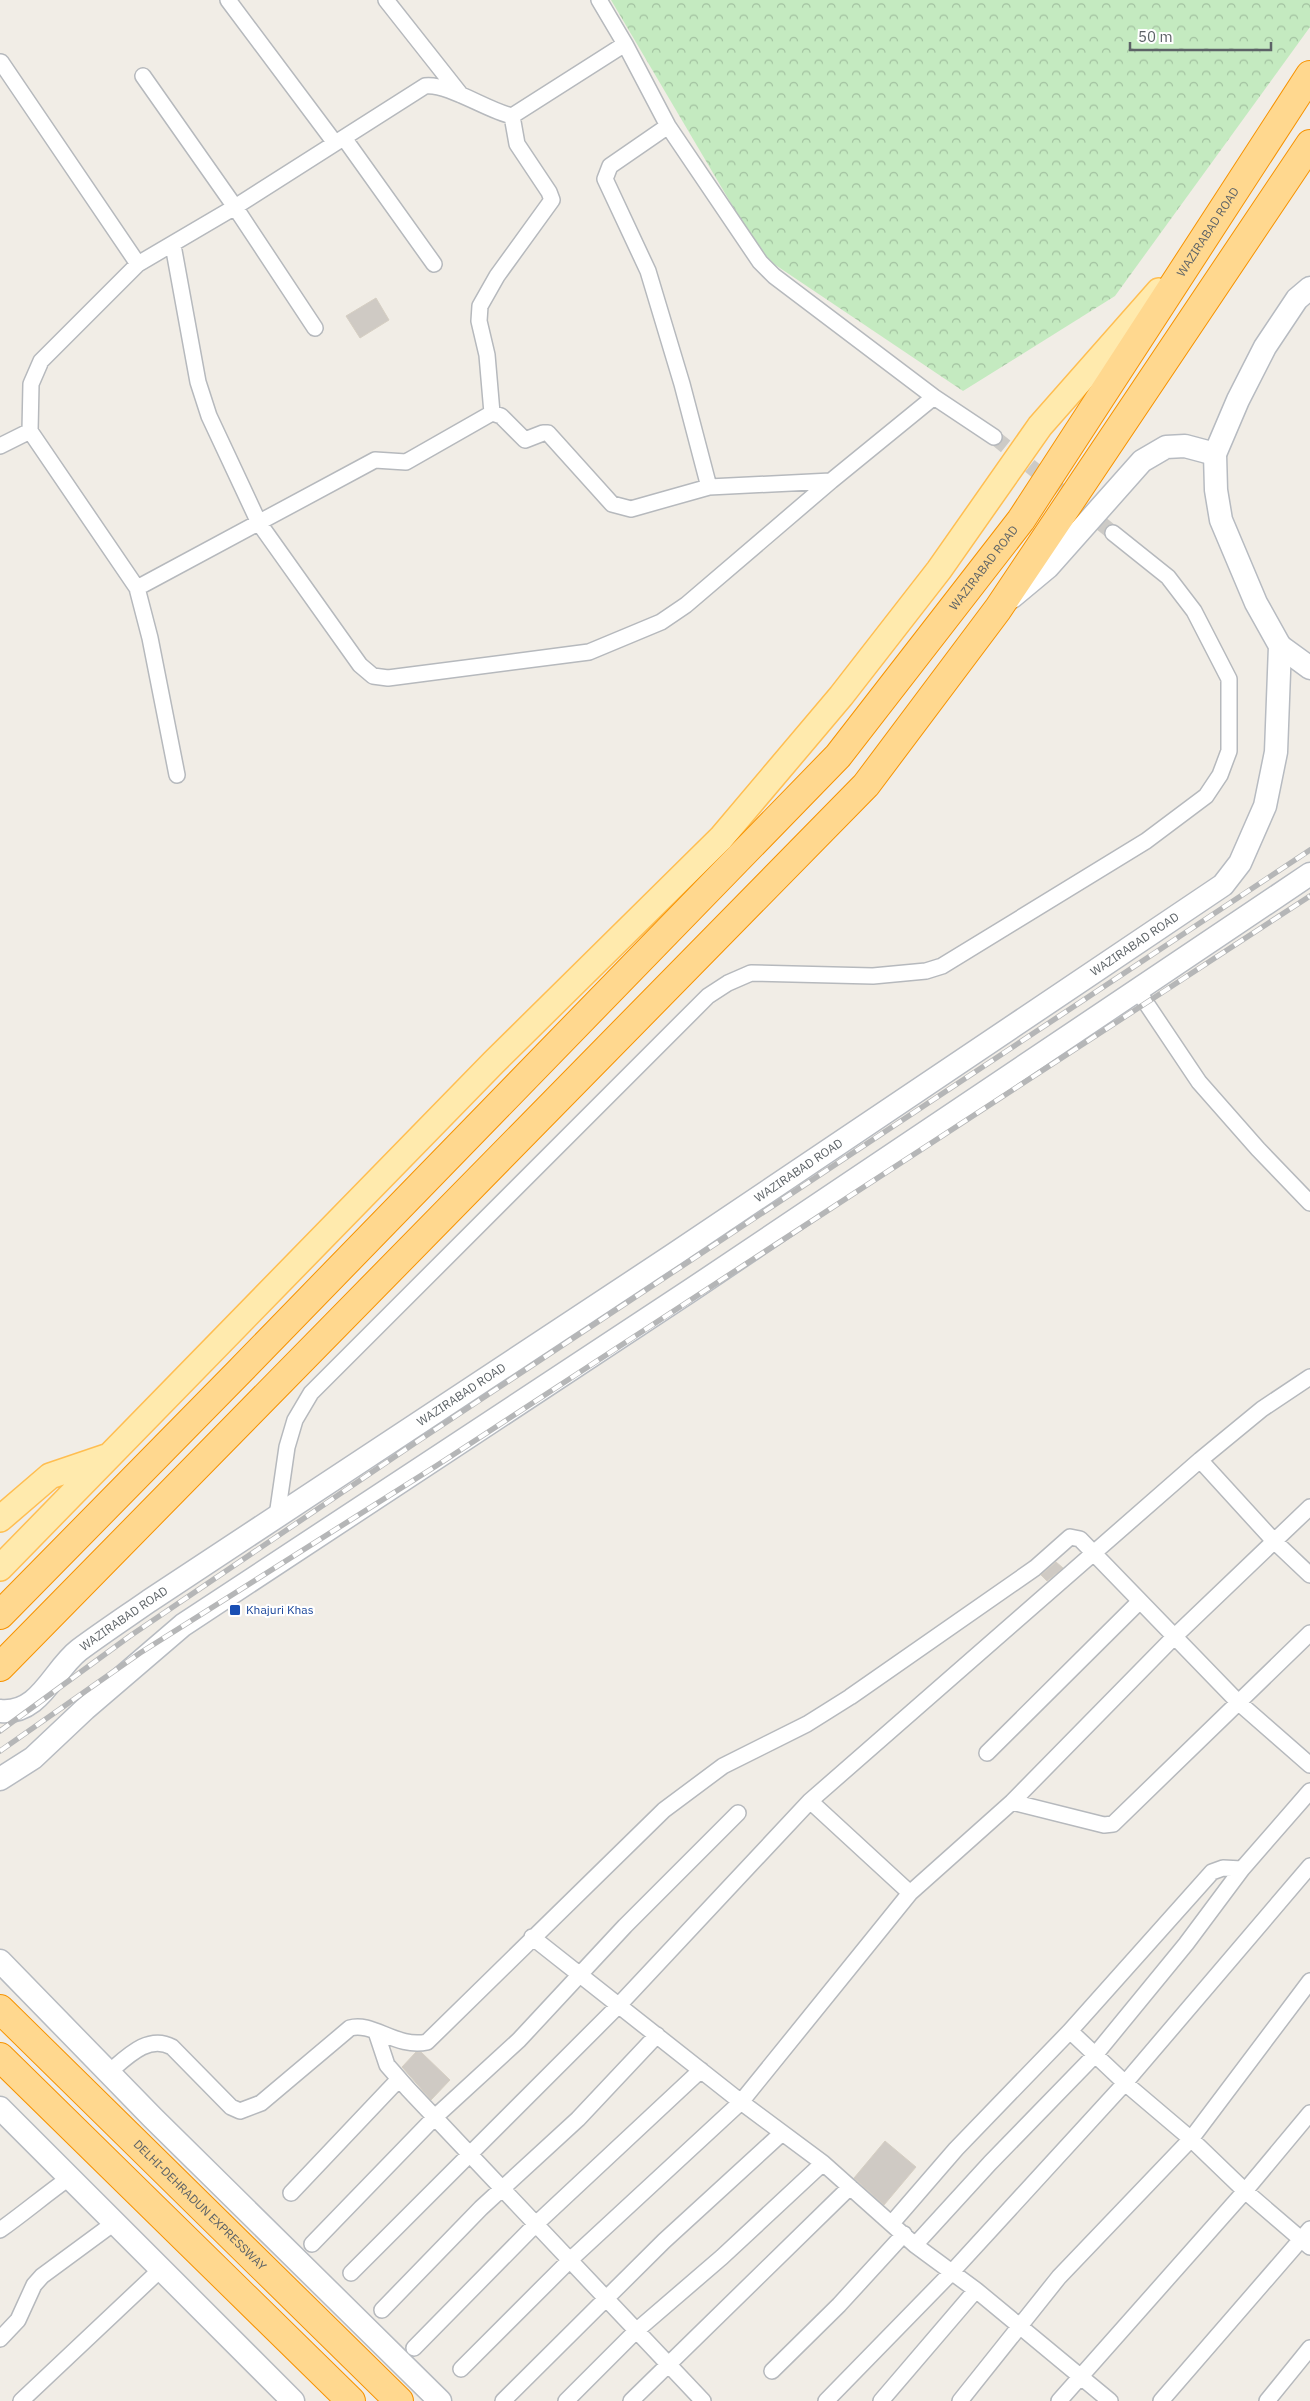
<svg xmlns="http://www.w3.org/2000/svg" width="1310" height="2401" viewBox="0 0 1310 2401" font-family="'IBM Plex Sans',sans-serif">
<defs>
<pattern id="forest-crowns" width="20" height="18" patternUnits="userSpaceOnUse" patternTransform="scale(1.25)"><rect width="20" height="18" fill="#c4eac0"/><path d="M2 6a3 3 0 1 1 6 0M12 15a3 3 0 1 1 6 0" fill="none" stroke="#a2c1a0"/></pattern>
</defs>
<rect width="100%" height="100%" fill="#f1ede6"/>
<path fill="url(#forest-crowns)" d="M 611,0 L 1310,0 L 1310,27 L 1115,296 L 963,391 L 762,256 Z"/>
<path fill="#cfcac4" stroke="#d6cfc3" d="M 376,298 L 389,320 L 360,338 L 346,316 Z
M 1056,1562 L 1063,1568 L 1047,1581 L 1041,1575 Z
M 416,2052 L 421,2052 L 450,2080 L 431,2100 L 402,2067 Z
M 885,2141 L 916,2167 L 884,2205 L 854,2178 Z"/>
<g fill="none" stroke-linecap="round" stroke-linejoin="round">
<path stroke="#cccac6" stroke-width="15" stroke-dasharray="15 8" stroke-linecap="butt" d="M 994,437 L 1113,533"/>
<g stroke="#b6b9bd" stroke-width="18">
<path id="street" d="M 228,0 L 335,143
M 386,0 L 461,95
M 599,0 L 625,44 L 668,126 L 760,262 L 774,276 L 934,397 L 994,437
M 1,62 L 138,264
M 143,76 L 235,207 L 315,328
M 668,126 L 610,166 L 605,179 L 648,271 L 682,384 L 709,487
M 344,138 L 434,264
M 173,245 L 198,382 L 209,416 L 259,523 L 360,665 L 373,676 L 388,678 L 589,652 L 661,622 L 686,605 L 831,481 L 934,397
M 492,413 L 487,355 L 479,321 L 480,306 L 497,276 L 552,200 L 549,192 L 517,144 L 512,116
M 30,431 L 137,588 L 375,460 L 406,462 L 492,413 L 501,416 L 525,440 L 543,433 L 548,433 L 612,504 L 631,509 L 709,487 L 831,481
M 0,446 L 30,431 L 31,384 L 41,361 L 138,264 L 235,207 L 425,86 C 448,83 488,111 512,116 L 625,44
M 137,588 L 150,638 L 177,775
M 1138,991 L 1199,1082 L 1258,1149 L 1310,1203
M 1200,1460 L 1274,1541 L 1310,1575
M 277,1516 L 287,1447 L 295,1420 L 311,1393 L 708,996 L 728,983 L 751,973 L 873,976 L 926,971 L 942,966 L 1146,841 L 1206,796 L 1220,775 L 1229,751 L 1229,679 L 1194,611 L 1168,577 L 1113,533
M 987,1753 L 1139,1602
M 810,1801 L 910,1893
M 1012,1802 L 1104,1825 L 1113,1824 L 1310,1633
M 532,1937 L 741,2102 L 823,2163 L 915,2245 L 976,2290 L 1110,2401
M 1070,2031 L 1125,2083 L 1191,2139 L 1245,2191 L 1310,2247
M 376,2032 L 387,2065 L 408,2089 L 703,2401
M 108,2073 C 127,2057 148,2034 172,2047 L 231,2107 L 240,2111 L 261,2103 L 350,2028 C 372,2021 397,2049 427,2042 L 664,1810 L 723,1766 L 807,1724 L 850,1697 L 1035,1568 L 1070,1537 L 1080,1539 L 1238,1702 L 1310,1765
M 291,2193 L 399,2079
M 892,2223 L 956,2149 L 1070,2031 L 1212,1872 L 1223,1868 L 1242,1869 L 1310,1791
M 0,2230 C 24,2213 45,2195 69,2178
M 312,2244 L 435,2117 L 519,2040 L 625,1926 L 738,1813
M 915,2245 L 990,2163 L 1095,2055 L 1186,1944 L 1242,1869
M 351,2273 L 619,2005 L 810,1801 L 1200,1460 L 1262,1409 L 1310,1377
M 382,2310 L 481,2208 L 578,2119 L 657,2035
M 0,2339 L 18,2320 L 34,2285 L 42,2276 L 114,2223
M 414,2348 L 536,2224 L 701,2070
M 461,2369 L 570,2260 L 741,2102 L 910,1893 L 1012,1802 L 1174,1637 L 1310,1507
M 772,2371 L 839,2305 L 904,2234
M 21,2401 L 160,2270
M 503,2401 L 664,2241 L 782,2133
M 566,2401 L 636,2331 L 722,2257 L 823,2163
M 631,2401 L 850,2187
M 826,2401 L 951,2273 L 1125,2083 L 1310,1866
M 881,2401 L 976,2290
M 960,2401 L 1059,2277 L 1191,2139 L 1310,1981
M 1059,2401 L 1245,2191 L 1310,2113
M 1161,2401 L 1310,2229
M 1267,2401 L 1310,2348"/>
</g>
<g stroke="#b7bbc1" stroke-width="25">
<g id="secondary">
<path d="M 1012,597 L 1048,567 L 1142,461 L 1166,447 L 1185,446 L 1215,454"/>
<path d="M 1280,646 L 1310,668"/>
<path id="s1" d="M 0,1711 C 40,1715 53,1670 79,1650 C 102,1633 126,1617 149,1601 L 673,1255 L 1223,885 L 1240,863 L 1265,806 L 1276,752 L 1280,646 L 1256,603 L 1221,520 L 1216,490 L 1215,454 L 1238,400 L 1265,347 L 1297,299 L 1310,288"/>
<path d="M 0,1779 L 33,1758 L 85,1709 L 183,1625 L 691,1290 L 1310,874"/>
<path d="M 0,1961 L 153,2118 L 440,2401"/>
<path d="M 0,2108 L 293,2401"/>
</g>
</g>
<g stroke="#ffbe51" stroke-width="28">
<path id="primary" d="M 0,1519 L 50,1476 L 106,1457
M 0,1568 L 494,1062 L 721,838 L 841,696 L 939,570 L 1040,426 L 1159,291"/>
</g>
<g stroke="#f79300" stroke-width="30">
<g id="highway">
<path id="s2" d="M 0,1615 L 236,1375 L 838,756 L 1021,520 L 1310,75"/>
<path d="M 0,1667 L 866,785 L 998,609 L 1310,144"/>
<path id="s3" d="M 0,2009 L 399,2401"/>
<path d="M 0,2057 L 351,2401"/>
</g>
</g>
<use href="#street" stroke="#fff" stroke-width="15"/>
<use href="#secondary" stroke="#fff" stroke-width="22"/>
<use href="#primary" stroke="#ffeaad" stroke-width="25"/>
<use href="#highway" stroke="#ffd88f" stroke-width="28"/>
<g stroke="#b5b6b7" stroke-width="5.5">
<path id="rail" d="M 0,1731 L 130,1636 L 418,1441 L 1310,850
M 0,1751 L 140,1653 L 436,1466 L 1310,896"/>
</g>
<use href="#rail" stroke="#fff" stroke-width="4" stroke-dasharray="11" stroke-linecap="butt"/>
</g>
<rect fill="#1a4fb4" stroke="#fff" stroke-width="2" x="229" y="1604" width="12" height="12" rx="2.5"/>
<g text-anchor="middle" stroke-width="4.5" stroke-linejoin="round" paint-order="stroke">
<g font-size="12" fill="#5d6367" stroke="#fff">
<text dy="4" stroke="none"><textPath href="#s2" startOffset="1842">WAZIRABAD ROAD</textPath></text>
<text dy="4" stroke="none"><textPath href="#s2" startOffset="1438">WAZIRABAD ROAD</textPath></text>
<text dy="4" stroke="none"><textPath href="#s1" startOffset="1374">WAZIRABAD ROAD</textPath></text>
<text dy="4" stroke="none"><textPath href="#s1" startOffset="969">WAZIRABAD ROAD</textPath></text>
<text dy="4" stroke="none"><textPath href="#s1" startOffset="564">WAZIRABAD ROAD</textPath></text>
<text dy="4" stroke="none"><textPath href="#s1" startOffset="159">WAZIRABAD ROAD</textPath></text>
<text dy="4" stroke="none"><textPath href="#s3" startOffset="280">DELHI-DEHRADUN EXPRESSWAY</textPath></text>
</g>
<g font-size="12" fill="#164399" stroke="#fff" text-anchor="start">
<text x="246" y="1614">Khajuri Khas</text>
</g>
</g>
<path d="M1130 42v8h141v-8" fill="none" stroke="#5d6367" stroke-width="2.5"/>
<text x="1138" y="42" font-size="15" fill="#5d6367" stroke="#ffffff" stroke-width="4" paint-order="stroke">50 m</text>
</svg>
